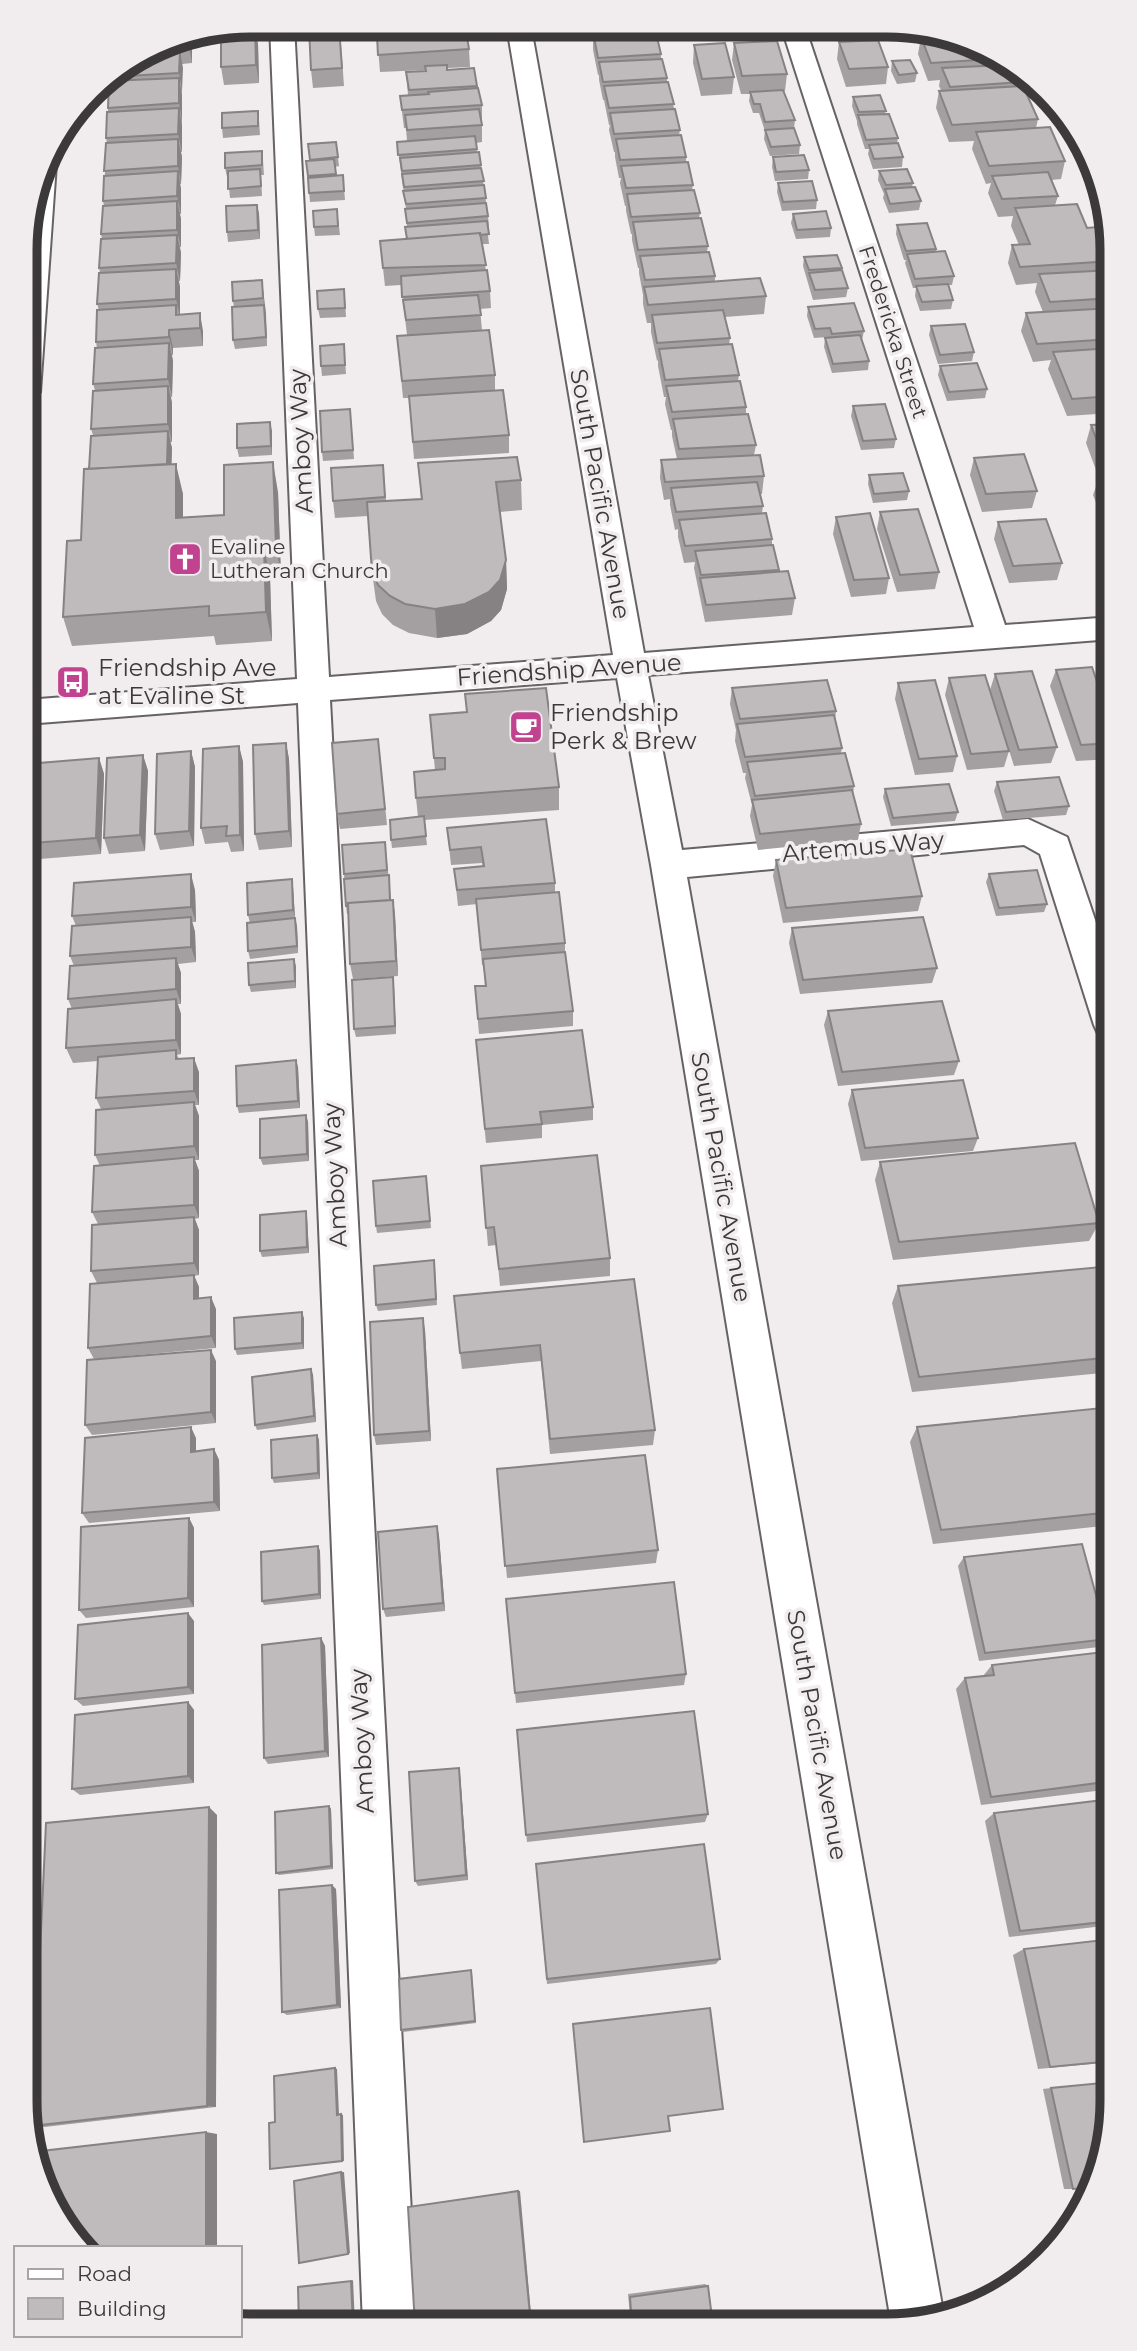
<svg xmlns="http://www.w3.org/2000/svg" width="1137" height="2351" viewBox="0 0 1137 2351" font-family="Montserrat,sans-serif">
<rect width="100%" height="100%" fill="#f1ecee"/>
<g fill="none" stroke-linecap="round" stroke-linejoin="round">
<g stroke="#676365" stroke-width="4">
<path id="minor" d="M 270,25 L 294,25 L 329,677 L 613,655 L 508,33 L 512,28 L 528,28 L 532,33 L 644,653 L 974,627 L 784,35 L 768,33 L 764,28 L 931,29 L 943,35 L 934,37 L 808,36 L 1005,625 L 1112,617 L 1112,639 L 648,675 L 682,850 L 1028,819 L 1067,837 L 1112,970 L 1112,1040 L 1099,1036 L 1094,1025 L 1040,854 L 1024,845 L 687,877 L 944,2317 L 893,2326 L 891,2322 L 651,865 L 617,678 L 330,700 L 417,2325 L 363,2325 L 298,703 L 26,724 L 26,700 L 297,679 Z
M 46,157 L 52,159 L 56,164 L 40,392 L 36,398 L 26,401 L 26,220 Z"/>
</g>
<use href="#minor" fill="#fff" fill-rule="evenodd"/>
</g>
<path fill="#a4a0a2" d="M 593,32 L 661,54 L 661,59 L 667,78 L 667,82 L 680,130 L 679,135 L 686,157 L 686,162 L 693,185 L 692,190 L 700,213 L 699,218 L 708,246 L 707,252 L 715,276 L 715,281 L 766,296 L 764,314 L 725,317 L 730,338 L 729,345 L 739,375 L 738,381 L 746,407 L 746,414 L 756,445 L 754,455 L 764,476 L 762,494 L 760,494 L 763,506 L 762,513 L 772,539 L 772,545 L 779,571 L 795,598 L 792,615 L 705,622 L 694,568 L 695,562 L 684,563 L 678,537 L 678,529 L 675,530 L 670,505 L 670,499 L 664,500 L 660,478 L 661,460 L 677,459 L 672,436 L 672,430 L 671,430 L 665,404 L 666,397 L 664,397 L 658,366 L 658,360 L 657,361 L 651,332 L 651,323 L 647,323 L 643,304 L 643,295 L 639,273 L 639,268 L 638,268 L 632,240 L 632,234 L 631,234 L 626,211 L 626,206 L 625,206 L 620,183 L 621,178 L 619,178 L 615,157 L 615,152 L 614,152 L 609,130 L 610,125 L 609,125 L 604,100 L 603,100 L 599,80 L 599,75 L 598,75 L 593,50 Z
M 944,35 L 1014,70 L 1020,82 L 1019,86 L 1038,119 L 1036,128 L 1065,161 L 1061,179 L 1051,180 L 1058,196 L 1055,205 L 1087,228 L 1112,261 L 1110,270 L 1112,272 L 1112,413 L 1067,416 L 1048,369 L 1051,360 L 1033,362 L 1021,331 L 1026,313 L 1043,312 L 1035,292 L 1037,283 L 1016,285 L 1008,263 L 1012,245 L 1019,245 L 1011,226 L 1013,216 L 998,217 L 988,193 L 991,183 L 986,184 L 972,149 L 974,141 L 949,142 L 936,108 L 939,91 L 941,90 L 939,86 L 940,80 L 928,81 L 918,54 L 921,37 Z
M 377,36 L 469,49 L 470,67 L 447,68 L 447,70 L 474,68 L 477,88 L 482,105 L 482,142 L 476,143 L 477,152 L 479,152 L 488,216 L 489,226 L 487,226 L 489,244 L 482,244 L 486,271 L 490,291 L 491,308 L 480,309 L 482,330 L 495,375 L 495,390 L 509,435 L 509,453 L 414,459 L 409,398 L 403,398 L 397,336 L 407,335 L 401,285 L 385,286 L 380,241 L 406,239 L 407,227 L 406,209 L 397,142 L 407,141 L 406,128 L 404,128 L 400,96 L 408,95 L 406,72 L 425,71 L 425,70 L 380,72 Z
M 164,41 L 192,42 L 192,63 L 182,64 L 182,152 L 181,152 L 182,157 L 181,184 L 180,184 L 181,189 L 181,214 L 180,214 L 181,219 L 181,247 L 180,247 L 181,253 L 180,281 L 179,281 L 180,287 L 180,315 L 203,331 L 203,346 L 173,348 L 173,355 L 172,355 L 173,361 L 172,397 L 171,397 L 172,403 L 172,442 L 170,442 L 172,448 L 171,464 L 183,494 L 183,517 L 224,515 L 278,492 L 281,576 L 270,577 L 272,641 L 216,645 L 214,636 L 72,646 L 63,617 L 81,540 L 93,435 L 91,429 L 95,390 L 93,384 L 97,348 L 96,342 L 99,310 L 97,304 L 100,273 L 99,268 L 102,239 L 101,234 L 104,206 L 103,201 L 107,143 L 106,138 L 110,81 L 109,75 Z
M 839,42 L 888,67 L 886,84 L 846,87 L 837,59 Z
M 734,43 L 787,74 L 785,91 L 783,92 L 795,120 L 794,128 L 800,145 L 799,154 L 770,156 L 764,139 L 765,131 L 759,113 L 753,113 L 749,101 L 750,94 L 741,94 L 732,60 Z
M 258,44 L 259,83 L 224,85 L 221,67 Z
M 341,44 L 344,86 L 313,88 L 311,70 Z
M 694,45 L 734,77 L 732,94 L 701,96 L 693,63 Z
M 892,61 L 917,73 L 915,82 L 897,84 L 891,71 Z
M 853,97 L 886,111 L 885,114 L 898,138 L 897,143 L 903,157 L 902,167 L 873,169 L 868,154 L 869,149 L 865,149 L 857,124 L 857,121 L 852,106 Z
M 259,120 L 260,135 L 223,138 L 222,128 Z
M 336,142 L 339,166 L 335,167 L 336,176 L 343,175 L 345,200 L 310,202 L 306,161 L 310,161 L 308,144 Z
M 773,157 L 809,170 L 808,179 L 775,181 L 772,167 Z
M 263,160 L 264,175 L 261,175 L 262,196 L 230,198 L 228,177 L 227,177 L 225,168 Z
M 879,171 L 913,183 L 912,187 L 921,201 L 919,210 L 889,213 L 883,198 L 884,194 L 878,180 Z
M 778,183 L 817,200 L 816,209 L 782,211 L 777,192 Z
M 257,205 L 259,214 L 260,239 L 228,242 L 227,232 Z
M 337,209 L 340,235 L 315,236 L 314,227 Z
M 793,214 L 831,228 L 830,237 L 796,239 L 791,223 Z
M 897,225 L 936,249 L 936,252 L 954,276 L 952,285 L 948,285 L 953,300 L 951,309 L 920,311 L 915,296 L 916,288 L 913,288 L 905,263 L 906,260 L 904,260 L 896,234 Z
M 804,257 L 842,268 L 841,270 L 848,288 L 846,297 L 813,300 L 803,266 Z
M 263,289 L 267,346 L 235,349 L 233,340 L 234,307 L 233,301 Z
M 345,298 L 346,317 L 320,318 L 318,309 Z
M 808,307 L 864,331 L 862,340 L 869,361 L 868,370 L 832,373 L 824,347 L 825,338 L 828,337 L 814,338 L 807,316 Z
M 931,326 L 974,352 L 972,361 L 938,364 L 929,335 Z
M 344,344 L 346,374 L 322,376 L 321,366 Z
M 940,366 L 987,389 L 985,398 L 947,401 L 938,375 Z
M 853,406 L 896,439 L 894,448 L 861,450 L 851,416 Z
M 351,418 L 354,459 L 323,461 L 322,452 Z
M 1112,424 L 1112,533 L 1108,533 L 1093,495 L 1099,478 L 1086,443 L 1091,425 Z
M 272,431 L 272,455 L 239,457 L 237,448 Z
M 974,458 L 1037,491 L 1032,508 L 982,512 L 970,475 Z
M 418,463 L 521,480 L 522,510 L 500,512 L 506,560 L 507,589 L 501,610 L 491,621 L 467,634 L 437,638 L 409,633 L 393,625 L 382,614 L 376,601 L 372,572 L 368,516 L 335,518 L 333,501 L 383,465 L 386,501 L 421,499 Z
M 869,475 L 909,491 L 907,500 L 873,503 L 868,484 Z
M 880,512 L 939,572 L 935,589 L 897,592 L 877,529 Z
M 836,517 L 889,578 L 886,594 L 851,597 L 833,534 Z
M 998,522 L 1062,563 L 1057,580 L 1009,583 L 994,539 Z
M 1056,670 L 1112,726 L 1112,759 L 1076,761 L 1050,686 Z
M 995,674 L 1057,747 L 1051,763 L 1014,766 L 990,690 Z
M 949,678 L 1009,751 L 1004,767 L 967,770 L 945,695 Z
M 898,683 L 957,756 L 953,772 L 915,775 L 895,699 Z
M 732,688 L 836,711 L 835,719 L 842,748 L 841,753 L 854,786 L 853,794 L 861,824 L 858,840 L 758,850 L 750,816 L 752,805 L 745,778 L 746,773 L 743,773 L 735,741 L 736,730 L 730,704 Z
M 465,694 L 559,787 L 559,810 L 424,820 L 427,845 L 392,848 L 391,840 L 418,817 L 416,798 L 435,770 L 430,715 L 467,712 Z
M 286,743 L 289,759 L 292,847 L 259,850 L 255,834 Z
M 239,746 L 243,762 L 244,851 L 231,852 L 228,842 L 205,844 L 201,828 Z
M 191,751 L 195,767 L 194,846 L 160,850 L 155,834 Z
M 143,755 L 148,771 L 145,851 L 109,854 L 104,838 Z
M 380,755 L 387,825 L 340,829 L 337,814 Z
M 99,758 L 104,774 L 101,854 L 40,859 L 33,843 Z
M 997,782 L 1069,806 L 1066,815 L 1003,820 L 994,791 Z
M 885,789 L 958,812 L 955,821 L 891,826 L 883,797 Z
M 447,828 L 555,883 L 555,892 L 565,943 L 565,952 L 573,1011 L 573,1026 L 479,1034 L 475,986 L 485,986 L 484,965 L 482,965 L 477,904 L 458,906 L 454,869 L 483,867 L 482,863 L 451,865 Z
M 385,842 L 391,900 L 393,900 L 395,915 L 398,976 L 353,979 L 350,964 L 348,914 L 347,914 L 346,906 L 344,874 Z
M 776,860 L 922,896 L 918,911 L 783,923 L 773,876 Z
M 989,874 L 1047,904 L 1044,912 L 996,916 L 986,882 Z
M 292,879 L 293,887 L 295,918 L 250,923 L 248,915 Z
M 195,890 L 196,922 L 192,922 L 195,932 L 196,962 L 178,964 L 181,973 L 181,1004 L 178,1004 L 181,1014 L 181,1054 L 177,1055 L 179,1059 L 199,1072 L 199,1105 L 195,1105 L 199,1116 L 199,1160 L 195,1160 L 199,1171 L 199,1218 L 195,1219 L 199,1230 L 199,1275 L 194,1276 L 199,1287 L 199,1299 L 216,1309 L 216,1348 L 94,1359 L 88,1348 L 97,1283 L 91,1271 L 98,1224 L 92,1212 L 100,1166 L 95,1155 L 101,1109 L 96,1098 L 98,1061 L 73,1063 L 66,1048 L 72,1009 L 68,999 L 74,966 L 70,956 L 76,926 L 72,916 Z
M 297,926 L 298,953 L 250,959 L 248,951 Z
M 792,928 L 937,968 L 932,983 L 800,994 L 789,943 Z
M 294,959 L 296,967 L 296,988 L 251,992 L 249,985 Z
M 393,977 L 396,1034 L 356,1037 L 354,1029 Z
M 828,1011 L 959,1061 L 954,1075 L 838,1086 L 824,1025 Z
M 476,1040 L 593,1107 L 593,1120 L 542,1125 L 542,1138 L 486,1143 Z
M 298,1067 L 300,1108 L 239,1113 L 237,1106 Z
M 852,1090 L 978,1138 L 973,1151 L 861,1161 L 848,1104 Z
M 306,1115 L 308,1122 L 309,1161 L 263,1165 L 260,1158 Z
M 880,1162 L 1099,1223 L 1089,1241 L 893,1260 L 875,1180 Z
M 481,1166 L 610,1258 L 610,1276 L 500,1286 L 496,1245 L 488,1246 Z
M 426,1176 L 431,1228 L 377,1233 L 376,1226 Z
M 307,1217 L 309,1253 L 262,1257 L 260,1251 Z
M 1112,1266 L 1112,1372 L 912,1392 L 892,1303 L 898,1286 Z
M 435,1267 L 437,1305 L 378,1311 L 376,1305 Z
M 634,1279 L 655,1430 L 653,1445 L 550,1454 L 541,1361 L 462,1369 L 460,1353 Z
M 304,1318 L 304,1349 L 237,1355 L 235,1349 Z
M 425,1330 L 431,1441 L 376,1445 L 374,1435 Z
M 216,1361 L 216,1423 L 92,1435 L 85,1425 Z
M 311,1369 L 313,1375 L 316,1422 L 257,1430 L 255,1425 Z
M 1112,1407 L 1112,1525 L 933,1544 L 910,1442 L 917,1427 Z
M 317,1435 L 319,1440 L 320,1479 L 274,1483 L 272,1478 Z
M 196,1438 L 196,1451 L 214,1449 L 219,1460 L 220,1511 L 89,1523 L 82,1513 Z
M 497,1469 L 658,1550 L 656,1563 L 507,1578 Z
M 189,1518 L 194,1528 L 194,1607 L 86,1618 L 79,1610 Z
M 437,1526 L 439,1536 L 445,1611 L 386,1617 L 383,1609 Z
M 318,1546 L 320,1551 L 321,1599 L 264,1605 L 262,1601 Z
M 964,1557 L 1108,1639 L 1099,1647 L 979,1661 L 958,1566 Z
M 194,1621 L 194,1694 L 83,1706 L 75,1699 Z
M 321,1638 L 325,1646 L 329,1757 L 268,1764 L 264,1758 Z
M 1112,1651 L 1112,1789 L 981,1805 L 956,1689 L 965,1678 L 983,1676 L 992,1665 Z
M 686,1674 L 684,1685 L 516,1703 L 515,1693 Z
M 188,1702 L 194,1710 L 194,1783 L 80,1795 L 72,1789 Z
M 517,1730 L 708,1814 L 705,1822 L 527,1842 Z
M 459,1768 L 460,1774 L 468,1880 L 418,1886 L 415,1881 Z
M 1112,1799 L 1112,1925 L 1009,1937 L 985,1821 L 994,1813 Z
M 329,1806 L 331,1809 L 333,1869 L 279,1875 L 276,1873 Z
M 217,1815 L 216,2107 L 45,2127 L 32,2126 Z
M 536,1864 L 720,1959 L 716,1964 L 547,1984 Z
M 336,1889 L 341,2008 L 287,2015 L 282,2012 Z
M 1112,1939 L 1112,2062 L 1038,2069 L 1013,1955 L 1024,1949 Z
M 472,1972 L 476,2023 L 403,2032 L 401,2030 Z
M 1051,2088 L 1073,2189 L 1064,2189 L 1043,2089 Z
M 1084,2207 L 1073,2227 L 1069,2209 Z
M 705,2284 L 708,2286 L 713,2326 L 631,2326 L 628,2294 Z"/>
<path fill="#868284" d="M 255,26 L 258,44 L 259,83 L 256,65 Z
M 189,36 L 191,36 L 192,42 L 192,63 L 189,46 Z
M 180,51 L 183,68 L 182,91 L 179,73 Z
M 179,78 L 182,96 L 182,121 L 179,103 Z
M 179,108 L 182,126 L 182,152 L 178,134 Z
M 178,139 L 182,157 L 181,184 L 178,166 Z
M 178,171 L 181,189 L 181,214 L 177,196 Z
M 177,201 L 181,219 L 181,247 L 177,230 Z
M 257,205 L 259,214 L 260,239 L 258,230 Z
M 177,235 L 181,253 L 180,281 L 176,263 Z
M 176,269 L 180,287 L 180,317 L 176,299 Z
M 262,280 L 266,314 L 267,346 L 266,337 Z
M 200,313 L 203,331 L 203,346 L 200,328 Z
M 169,330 L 173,348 L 173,355 L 169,337 Z
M 169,343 L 173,361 L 172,397 L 168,379 Z
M 168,386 L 172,403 L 172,442 L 168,424 Z
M 270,422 L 272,431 L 272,455 L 271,446 Z
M 168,431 L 172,448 L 171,488 L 167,471 Z
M 273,462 L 278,492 L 281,576 L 276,547 Z
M 176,464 L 183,494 L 183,548 L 176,518 Z
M 264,547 L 270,577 L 272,641 L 266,612 Z
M 506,560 L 507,589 L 501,610 L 491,621 L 467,634 L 437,638 L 435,609 Z
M 286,743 L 289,759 L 292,847 L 289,831 Z
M 239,746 L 243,762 L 244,851 L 240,835 Z
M 191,751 L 195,767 L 194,846 L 189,831 Z
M 143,755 L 148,771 L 145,851 L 140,835 Z
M 99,758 L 104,774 L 101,854 L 96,838 Z
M 191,874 L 195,890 L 196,922 L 191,907 Z
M 292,879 L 293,887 L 295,918 L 293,910 Z
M 393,900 L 395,915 L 398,976 L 396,961 Z
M 191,917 L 195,932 L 196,962 L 191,947 Z
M 295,918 L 297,926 L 298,953 L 297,946 Z
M 176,958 L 181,973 L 181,1004 L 176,989 Z
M 294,959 L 296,967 L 296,988 L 295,981 Z
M 393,977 L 394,985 L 396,1034 L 395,1026 Z
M 176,999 L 181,1014 L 181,1054 L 176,1040 Z
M 194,1058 L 199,1072 L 199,1105 L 194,1091 Z
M 296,1060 L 298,1067 L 300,1108 L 298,1101 Z
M 194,1102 L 199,1116 L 199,1160 L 194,1146 Z
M 306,1115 L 308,1122 L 309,1161 L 307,1154 Z
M 194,1157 L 199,1171 L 199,1218 L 194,1205 Z
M 306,1211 L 307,1217 L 309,1253 L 307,1247 Z
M 194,1217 L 199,1230 L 199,1275 L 194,1263 Z
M 194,1275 L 199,1287 L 199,1311 L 194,1299 Z
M 211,1297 L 216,1309 L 216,1348 L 211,1336 Z
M 302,1312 L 304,1318 L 304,1349 L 302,1343 Z
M 423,1318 L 425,1330 L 431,1441 L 429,1431 Z
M 211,1350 L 216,1361 L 216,1423 L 211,1412 Z
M 311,1369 L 313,1375 L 316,1422 L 314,1416 Z
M 191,1427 L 196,1438 L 196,1462 L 191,1452 Z
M 317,1435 L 319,1440 L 320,1479 L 318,1473 Z
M 214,1449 L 219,1460 L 220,1511 L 214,1502 Z
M 189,1518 L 194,1528 L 194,1607 L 188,1598 Z
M 437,1526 L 439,1536 L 445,1611 L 443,1603 Z
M 318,1546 L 320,1551 L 321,1599 L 319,1594 Z
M 188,1613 L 194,1621 L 194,1694 L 188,1687 Z
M 321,1638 L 325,1646 L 329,1757 L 325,1751 Z
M 188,1702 L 194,1710 L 194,1783 L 188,1776 Z
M 459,1768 L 460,1774 L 468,1880 L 466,1875 Z
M 329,1806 L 331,1809 L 333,1869 L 331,1866 Z
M 209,1807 L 217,1815 L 216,2107 L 207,2106 Z
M 332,1885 L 336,1889 L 341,2008 L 337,2005 Z
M 335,2068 L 337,2069 L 339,2115 L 337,2115 Z
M 341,2114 L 343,2115 L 344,2161 L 342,2161 Z
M 206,2132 L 217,2134 L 217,2248 L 206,2248 Z
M 341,2172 L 344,2172 L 350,2253 L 348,2254 Z
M 518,2191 L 520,2191 L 532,2325 L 531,2325 Z
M 353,2280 L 355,2325 L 353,2325 L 351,2281 Z"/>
<path fill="#bfbabc" stroke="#868284" stroke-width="2" d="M 255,26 L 256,65 L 221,67 L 221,30 L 233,28 Z
M 339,27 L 342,68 L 311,70 L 309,28 Z
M 655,29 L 661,54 L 598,58 L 593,32 Z
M 466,31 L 469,49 L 378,55 L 377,36 Z
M 944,35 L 993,59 L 931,63 L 921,37 Z
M 189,36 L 189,46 L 154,47 L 164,41 Z
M 878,40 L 888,67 L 849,69 L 839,42 Z
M 777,41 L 787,74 L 742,76 L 734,43 Z
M 725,43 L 734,77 L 702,79 L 694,45 Z
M 180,51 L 179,73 L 109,77 L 109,75 L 146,52 Z
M 662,59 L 667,78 L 603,82 L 599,62 Z
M 910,60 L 917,73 L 899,75 L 892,61 Z
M 447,65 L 447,70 L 474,68 L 477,86 L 409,90 L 406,72 L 426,71 L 425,66 Z
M 1004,65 L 1014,70 L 1020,82 L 950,87 L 942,68 Z
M 179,78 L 179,103 L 108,108 L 109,81 Z
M 668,82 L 674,104 L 609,108 L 604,86 Z
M 1023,86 L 1038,119 L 952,125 L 939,91 Z
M 478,88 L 482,105 L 402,110 L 400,96 L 429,94 L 428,92 Z
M 783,90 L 795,120 L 765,122 L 760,104 L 754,104 L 750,92 Z
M 880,95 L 886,111 L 859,112 L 853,97 Z
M 179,108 L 178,134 L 106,138 L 107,112 Z
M 479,109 L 482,125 L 407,130 L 405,115 Z
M 675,109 L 680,130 L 614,134 L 610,113 Z
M 258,111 L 258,126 L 222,128 L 222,113 Z
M 889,114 L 898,138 L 866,140 L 858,115 Z
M 1050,127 L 1065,161 L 989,166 L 976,132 Z
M 794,128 L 800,145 L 771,147 L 765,130 Z
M 681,135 L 686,157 L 620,160 L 616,139 Z
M 475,136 L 477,149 L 398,155 L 397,142 Z
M 178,139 L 178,166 L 104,171 L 106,143 Z
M 336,142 L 338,157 L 310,160 L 308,144 Z
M 898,143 L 903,157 L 874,159 L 869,145 Z
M 262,151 L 262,165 L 225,168 L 225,153 Z
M 479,152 L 481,165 L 402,171 L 400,158 Z
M 804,155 L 809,170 L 776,172 L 773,157 Z
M 334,159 L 336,174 L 308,176 L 306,161 Z
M 688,162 L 693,185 L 626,188 L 621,166 Z
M 481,168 L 484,181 L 404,187 L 402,174 Z
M 260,169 L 261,186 L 228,189 L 228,171 Z
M 907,169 L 913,183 L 886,185 L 879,171 Z
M 178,171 L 177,196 L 103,201 L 104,176 Z
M 1048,172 L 1058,196 L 1002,199 L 992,176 Z
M 343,175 L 344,191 L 309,193 L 308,178 Z
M 812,181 L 817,200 L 783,202 L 778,183 Z
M 484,185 L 486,198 L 406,204 L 403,191 Z
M 915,187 L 921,201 L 890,204 L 885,189 Z
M 694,190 L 700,213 L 631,217 L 627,194 Z
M 177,201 L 177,230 L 101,234 L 103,206 Z
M 486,203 L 488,216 L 407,223 L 405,209 Z
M 1077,204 L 1087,228 L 1097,227 L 1112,261 L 1020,267 L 1012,245 L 1030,244 L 1015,208 Z
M 257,205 L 258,230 L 227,232 L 226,206 Z
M 337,209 L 338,226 L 314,227 L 313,211 Z
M 826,211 L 831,228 L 797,230 L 793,214 Z
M 701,218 L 708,246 L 638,250 L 633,222 Z
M 487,221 L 489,234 L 480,235 L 480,233 L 407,239 L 405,227 Z
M 927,223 L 936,249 L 906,251 L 897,225 Z
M 480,233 L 486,265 L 383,268 L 380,241 Z
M 177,235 L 176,263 L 99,268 L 101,239 Z
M 945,251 L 954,276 L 915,279 L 907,254 Z
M 709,252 L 715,276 L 645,280 L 640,256 Z
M 837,255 L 842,268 L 809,270 L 804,257 Z
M 176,269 L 176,299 L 97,304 L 99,273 Z
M 487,270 L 490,291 L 402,297 L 401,276 Z
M 842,270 L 848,288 L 815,290 L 809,273 Z
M 1112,270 L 1112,298 L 1050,302 L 1039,274 Z
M 760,278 L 766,296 L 648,305 L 644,287 Z
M 262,280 L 263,298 L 233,301 L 232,282 Z
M 948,284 L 953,300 L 922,302 L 916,286 Z
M 344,289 L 345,308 L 318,309 L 317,291 Z
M 478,295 L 481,315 L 406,320 L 403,300 Z
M 854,303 L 864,331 L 832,334 L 830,328 L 815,329 L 808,307 Z
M 176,305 L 176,315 L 200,313 L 200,328 L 169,330 L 169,337 L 96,342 L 97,310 Z
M 264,305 L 266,337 L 233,340 L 232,307 Z
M 1112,308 L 1112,339 L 1037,344 L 1026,313 Z
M 723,310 L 730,338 L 657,343 L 652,315 Z
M 965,324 L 974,352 L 940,355 L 931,326 Z
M 489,330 L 495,375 L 402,381 L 397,336 Z
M 860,335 L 869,361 L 833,364 L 825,338 Z
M 169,343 L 168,379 L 93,384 L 95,348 Z
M 344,344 L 345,365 L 321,366 L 320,346 Z
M 732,344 L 739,375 L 665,380 L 659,349 Z
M 1112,348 L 1112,396 L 1072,399 L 1053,352 Z
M 977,363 L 987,389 L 949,392 L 940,366 Z
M 740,381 L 746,407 L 672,412 L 666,386 Z
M 168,386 L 168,424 L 91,429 L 93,391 Z
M 503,390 L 509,435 L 413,442 L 409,396 Z
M 885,404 L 896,439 L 863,441 L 853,406 Z
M 350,409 L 353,450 L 322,452 L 320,411 Z
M 748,414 L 756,445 L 679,449 L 673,419 Z
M 270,422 L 271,446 L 237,448 L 237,424 Z
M 1112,424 L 1112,470 L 1108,470 L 1091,425 Z
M 168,431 L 167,464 L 89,469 L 91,436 Z
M 1024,454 L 1037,491 L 986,494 L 974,458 Z
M 760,455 L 764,476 L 665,482 L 661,460 Z
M 517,457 L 521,480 L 496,482 L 506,560 L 500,580 L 489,592 L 465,604 L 435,609 L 405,604 L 390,596 L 378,585 L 372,572 L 367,502 L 422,499 L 418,463 Z
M 273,462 L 276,547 L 264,547 L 266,612 L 209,616 L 209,606 L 63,617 L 67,541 L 81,540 L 84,469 L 176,464 L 176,518 L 224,515 L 224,465 Z
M 383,465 L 385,497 L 333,501 L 331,468 Z
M 903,473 L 909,491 L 874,494 L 869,475 Z
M 1112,477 L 1112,512 L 1098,478 Z
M 757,482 L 763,506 L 676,512 L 671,488 Z
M 918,509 L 939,572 L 900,575 L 880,512 Z
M 766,513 L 772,539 L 685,546 L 679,520 Z
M 870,513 L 889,578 L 854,580 L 836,517 Z
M 1046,519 L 1062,563 L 1013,566 L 998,522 Z
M 773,545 L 779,570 L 701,575 L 695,551 Z
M 788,571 L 795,598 L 706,605 L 700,578 Z
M 1092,667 L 1112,726 L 1112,743 L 1081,745 L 1056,670 Z
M 1032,671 L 1057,747 L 1019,750 L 995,674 Z
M 985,675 L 1009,751 L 971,754 L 949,678 Z
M 827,680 L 836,711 L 740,719 L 732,688 Z
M 935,680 L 957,756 L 919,759 L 898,683 Z
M 546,688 L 559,787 L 416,798 L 414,772 L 445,769 L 445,758 L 434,758 L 430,715 L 467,712 L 465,694 Z
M 834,715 L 842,748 L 745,757 L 737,724 Z
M 378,739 L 385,809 L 337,814 L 332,743 Z
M 286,743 L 289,831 L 255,834 L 253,745 Z
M 239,746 L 240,835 L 226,836 L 227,826 L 201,828 L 203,749 Z
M 191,751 L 189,831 L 155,834 L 157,754 Z
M 845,753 L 854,786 L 755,796 L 747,762 Z
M 143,755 L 140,835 L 104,838 L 107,758 Z
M 99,758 L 96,838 L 33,843 L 39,763 Z
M 1059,777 L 1069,806 L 1006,812 L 997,782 Z
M 949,784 L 958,812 L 893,818 L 885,789 Z
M 852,790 L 861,824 L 760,834 L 752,800 Z
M 424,816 L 426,836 L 391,840 L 390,820 Z
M 546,819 L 555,883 L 457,890 L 454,869 L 484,866 L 481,847 L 450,850 L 447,828 Z
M 385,842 L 387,870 L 344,874 L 342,845 Z
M 910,849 L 922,896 L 786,908 L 776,860 Z
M 1037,870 L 1047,904 L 999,908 L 989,874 Z
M 191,874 L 191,907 L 72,916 L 74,883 Z
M 389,875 L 390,900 L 348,903 L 348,906 L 346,906 L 344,879 Z
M 292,879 L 293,910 L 248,915 L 247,883 Z
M 559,892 L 565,943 L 481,950 L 476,899 Z
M 393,900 L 396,961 L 350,964 L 348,903 Z
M 191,917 L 191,947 L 70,956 L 72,926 Z
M 923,917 L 937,968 L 803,980 L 792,928 Z
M 295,918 L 297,946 L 248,951 L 247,923 Z
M 565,952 L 573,1011 L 478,1019 L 475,986 L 486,986 L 483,959 Z
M 176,958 L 176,989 L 68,999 L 70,966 Z
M 294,959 L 295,981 L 249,985 L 248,963 Z
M 393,977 L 395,1026 L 354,1029 L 352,980 Z
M 176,999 L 176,1040 L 66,1048 L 68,1009 Z
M 942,1001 L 959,1061 L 842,1072 L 828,1011 Z
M 582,1030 L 593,1107 L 540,1112 L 542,1124 L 485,1129 L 476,1040 Z
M 176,1050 L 176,1059 L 194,1058 L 194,1091 L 96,1098 L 98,1057 Z
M 296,1060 L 298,1101 L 237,1106 L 236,1066 Z
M 963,1080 L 978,1138 L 865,1148 L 852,1090 Z
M 194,1102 L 194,1146 L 95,1155 L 96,1110 Z
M 306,1115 L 307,1154 L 260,1158 L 260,1119 Z
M 1075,1143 L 1099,1223 L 899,1242 L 880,1162 Z
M 597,1155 L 610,1258 L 499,1269 L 494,1227 L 486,1228 L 481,1166 Z
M 194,1157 L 194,1205 L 92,1212 L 94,1166 Z
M 426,1176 L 430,1221 L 376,1226 L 373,1181 Z
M 306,1211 L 307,1247 L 260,1251 L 260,1215 Z
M 194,1217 L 194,1263 L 91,1271 L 92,1225 Z
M 434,1260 L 436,1299 L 376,1305 L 374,1266 Z
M 1112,1266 L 1112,1357 L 919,1377 L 898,1286 Z
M 194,1275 L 194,1299 L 211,1297 L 211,1336 L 88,1348 L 90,1284 Z
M 634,1279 L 655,1430 L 550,1439 L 540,1345 L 460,1353 L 454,1296 Z
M 302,1312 L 302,1343 L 235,1349 L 234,1318 Z
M 423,1318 L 429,1431 L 374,1435 L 370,1322 Z
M 211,1350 L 211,1412 L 85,1425 L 87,1360 Z
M 311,1369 L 314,1416 L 255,1425 L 252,1377 Z
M 1112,1407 L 1112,1512 L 941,1530 L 917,1427 Z
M 191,1427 L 191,1452 L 214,1449 L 214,1502 L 82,1513 L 85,1438 Z
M 317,1435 L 318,1473 L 272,1478 L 271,1440 Z
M 645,1455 L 658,1550 L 505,1566 L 497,1469 Z
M 189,1518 L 188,1598 L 79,1610 L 81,1527 Z
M 437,1526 L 443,1603 L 383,1609 L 378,1532 Z
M 1082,1544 L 1108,1639 L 985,1653 L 964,1557 Z
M 318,1546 L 319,1594 L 262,1601 L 261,1552 Z
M 674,1582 L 686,1674 L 515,1693 L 506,1599 Z
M 188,1613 L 188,1687 L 75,1699 L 78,1625 Z
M 321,1638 L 325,1751 L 264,1758 L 262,1645 Z
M 1112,1651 L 1112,1781 L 991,1797 L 965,1678 L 994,1675 L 992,1665 Z
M 188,1702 L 188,1776 L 72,1789 L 75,1715 Z
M 694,1711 L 708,1814 L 526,1835 L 517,1730 Z
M 459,1768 L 466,1875 L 415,1881 L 409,1772 Z
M 1112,1799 L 1112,1921 L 1020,1931 L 994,1813 Z
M 329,1806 L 331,1866 L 276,1873 L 275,1812 Z
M 209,1807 L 207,2106 L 32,2126 L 46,1823 Z
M 704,1844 L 720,1959 L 547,1979 L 536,1864 Z
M 332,1885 L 337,2005 L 282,2012 L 279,1890 Z
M 1112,1939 L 1112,2061 L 1050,2067 L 1024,1949 Z
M 471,1970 L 475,2021 L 401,2030 L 399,1979 Z
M 710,2008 L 723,2109 L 668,2116 L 670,2131 L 584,2142 L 573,2024 Z
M 335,2068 L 337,2115 L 341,2114 L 342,2161 L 270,2169 L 269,2123 L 275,2122 L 274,2076 Z
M 1112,2082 L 1112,2117 L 1096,2187 L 1073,2189 L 1051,2088 Z
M 206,2132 L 206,2248 L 86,2248 L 36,2173 L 33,2152 Z
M 341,2172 L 348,2254 L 299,2263 L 294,2181 Z
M 518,2191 L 531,2325 L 415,2325 L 408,2207 Z
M 351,2281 L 353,2325 L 299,2325 L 298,2287 Z
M 708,2286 L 713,2326 L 632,2326 L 630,2297 Z"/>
<defs>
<g id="church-square" transform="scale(1.75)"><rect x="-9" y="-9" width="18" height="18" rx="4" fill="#c1428e" stroke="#f1ecee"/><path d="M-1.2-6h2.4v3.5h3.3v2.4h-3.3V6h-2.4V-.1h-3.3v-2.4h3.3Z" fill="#fff"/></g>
<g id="bus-square" transform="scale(1.75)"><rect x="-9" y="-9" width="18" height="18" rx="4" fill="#c1428e" stroke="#f1ecee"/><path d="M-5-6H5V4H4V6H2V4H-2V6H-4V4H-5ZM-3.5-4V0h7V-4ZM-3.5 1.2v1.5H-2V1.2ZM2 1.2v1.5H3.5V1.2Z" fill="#fff"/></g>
<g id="cafe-square" transform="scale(1.75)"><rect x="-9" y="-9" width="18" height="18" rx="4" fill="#c1428e" stroke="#f1ecee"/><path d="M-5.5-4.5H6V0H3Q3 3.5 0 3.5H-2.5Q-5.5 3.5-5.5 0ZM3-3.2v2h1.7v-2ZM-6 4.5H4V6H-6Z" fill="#fff"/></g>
</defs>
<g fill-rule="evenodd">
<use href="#church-square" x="185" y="559"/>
<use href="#bus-square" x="73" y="682"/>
<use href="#cafe-square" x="526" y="727"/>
</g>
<g text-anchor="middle" stroke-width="7" stroke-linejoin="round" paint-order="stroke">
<g font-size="21" fill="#3b393a" stroke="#f1ecee">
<text transform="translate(893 332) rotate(72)" y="7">Fredericka Street</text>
</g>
<g font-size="21" fill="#3b393a" stroke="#f1ecee" text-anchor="start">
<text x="210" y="554">Evaline<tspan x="210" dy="24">Lutheran Church</tspan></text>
</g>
<g font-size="24" fill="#3b393a" stroke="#f1ecee">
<text transform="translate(301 441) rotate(-93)" y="8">Amboy Way</text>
<text transform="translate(600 494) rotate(80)" y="8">South Pacific Avenue</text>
<text transform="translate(569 670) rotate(-4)" y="8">Friendship Avenue</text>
<text transform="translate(863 847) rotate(-5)" y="8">Artemus Way</text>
<text transform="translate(335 1175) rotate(-93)" y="8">Amboy Way</text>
<text transform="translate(721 1177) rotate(80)" y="8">South Pacific Avenue</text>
<text transform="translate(817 1735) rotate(80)" y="8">South Pacific Avenue</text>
<text transform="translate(362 1741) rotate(-93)" y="8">Amboy Way</text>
</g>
<g font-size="24" fill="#3b393a" stroke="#f1ecee" text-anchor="start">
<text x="98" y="676">Friendship Ave<tspan x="98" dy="28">at Evaline St</tspan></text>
<text x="550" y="721">Friendship<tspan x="550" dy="28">Perk &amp; Brew</tspan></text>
</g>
</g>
<path d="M0 0H1137V2351H0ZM250 37H887A213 213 0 0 1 1100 250V2101A213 213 0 0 1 887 2314H250A213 213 0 0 1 37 2101V250A213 213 0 0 1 250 37Z" fill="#f1ecee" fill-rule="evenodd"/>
<path fill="none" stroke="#3b393a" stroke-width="9" d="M250 37H887A213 213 0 0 1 1100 250V2101A213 213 0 0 1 887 2314H250A213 213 0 0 1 37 2101V250A213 213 0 0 1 250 37Z"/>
<rect x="14" y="2246" width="228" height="91" fill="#f1ecee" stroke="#a8a4a6" stroke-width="2"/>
<rect x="28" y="2269" width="35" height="10" fill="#ffffff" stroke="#a8a4a6" stroke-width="2"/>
<text x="77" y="2281" font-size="21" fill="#3b393a">Road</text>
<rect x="28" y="2298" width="35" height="21" fill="#bfbabc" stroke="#a8a4a6" stroke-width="2"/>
<text x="77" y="2316" font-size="21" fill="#3b393a">Building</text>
</svg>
